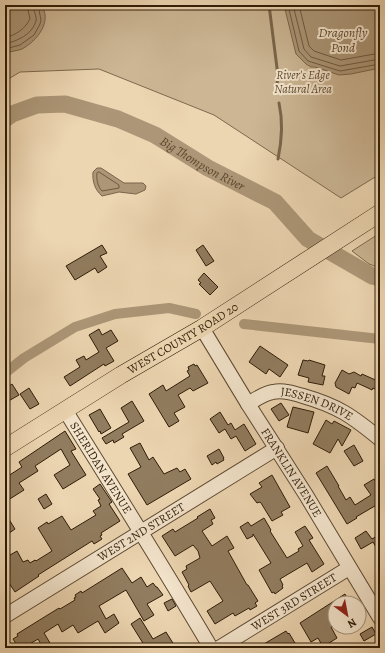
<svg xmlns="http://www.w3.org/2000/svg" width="385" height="653" viewBox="0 0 385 653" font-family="Alegreya,serif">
<rect width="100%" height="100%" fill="#ecd5b1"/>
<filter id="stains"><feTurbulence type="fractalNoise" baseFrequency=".005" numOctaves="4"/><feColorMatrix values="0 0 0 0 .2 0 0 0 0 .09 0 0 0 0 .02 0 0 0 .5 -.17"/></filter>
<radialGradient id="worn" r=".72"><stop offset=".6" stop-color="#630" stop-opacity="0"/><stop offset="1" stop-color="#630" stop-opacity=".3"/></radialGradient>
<path fill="#ccb694" stroke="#7e694e" d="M 5,5 L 380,5 L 380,174 L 341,198 L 214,115 L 99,69 L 20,72 L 5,81 Z
M 380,233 L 380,268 L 369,264 L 352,251 Z"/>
<path fill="#ac9677" stroke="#7a654a" d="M 5,5 L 41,5 C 53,21 37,41 22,49 C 17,51 11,51 6,53 L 5,55 Z
M 284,5 L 380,5 L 380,68 L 351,74 L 339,75 L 315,67 L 311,67 L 306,64 L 296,54 Z
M 97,168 L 101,168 L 124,183 L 143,183 L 146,186 L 145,190 L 136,194 L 119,192 L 102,196 C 95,190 92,181 93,172 Z"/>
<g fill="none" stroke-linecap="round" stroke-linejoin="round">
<path stroke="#6e593f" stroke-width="1" d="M 288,5 L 299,51 L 308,61 L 340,71 L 380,64
M 293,5 L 304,49 L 311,57 L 340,66 L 380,59
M 299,5 L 309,46 L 314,51 L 341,60 L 380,53
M 5,38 C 17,34 24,30 30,19 L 27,5
M 5,44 C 17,41 32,35 36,21 C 37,16 33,10 33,5
M 5,49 L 20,45 L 34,35 L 40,24 L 41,20 L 38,5
M 99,172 L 119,185 L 119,188 L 102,191 C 98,187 96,179 97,173 Z"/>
<path stroke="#7a654a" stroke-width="3" d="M 269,5 L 278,76 L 276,92
M 278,159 C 282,140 283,121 279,103"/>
<path stroke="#ac9677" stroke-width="10" d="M 244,324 L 380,339
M 5,373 L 24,358 L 75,327 L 115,314 L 169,308 L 196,314"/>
<path stroke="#ac9677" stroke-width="17" id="s1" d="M 5,119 L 12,114 L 37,105 L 65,104 L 118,119 L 155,135 L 208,168 L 275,202 L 308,239 L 372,276 L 380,278"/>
</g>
<path fill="#917c5f" stroke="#2f1c07" d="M 102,245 L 107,253 L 100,256 L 107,267 L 98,273 L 95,268 L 75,280 L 66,266 Z
M 203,245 L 214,261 L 206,266 L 196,250 Z
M 204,273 L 218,287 L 210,295 L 199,284 L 201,283 L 198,280 Z
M 99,329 L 102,335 L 111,330 L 118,341 L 106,348 L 114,361 L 105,366 L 104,364 L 70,386 L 64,377 L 80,367 L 76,360 L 84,356 L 86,360 L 99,352 L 89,335 Z
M 260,346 L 288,365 L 280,377 L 269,369 L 266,374 L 249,362 Z
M 303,360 L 308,361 L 309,360 L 325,365 L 322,376 L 325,376 L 323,385 L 308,382 L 309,378 L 298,375 Z
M 194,364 L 195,366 L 197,365 L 208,383 L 193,391 L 190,388 L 178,395 L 185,407 L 174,413 L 179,421 L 169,427 L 149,394 L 163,385 L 166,391 L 190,376 L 187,371 L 189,370 L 188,367 Z
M 342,370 L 349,374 L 354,372 L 361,376 L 362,374 L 380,382 L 380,384 L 377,390 L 373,388 L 372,390 L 368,388 L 357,383 L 355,388 L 352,387 L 349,394 L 336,387 L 335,383 Z
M 12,384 L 19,395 L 5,403 L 5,389 Z
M 29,388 L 39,404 L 30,409 L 20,394 Z
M 132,401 L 144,421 L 122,434 L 124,437 L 114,443 L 113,440 L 106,444 L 102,438 L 129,422 L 121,408 Z
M 281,403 L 289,415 L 279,421 L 271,409 Z
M 293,407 L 314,412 L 308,433 L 287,427 Z
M 100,409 L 111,428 L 101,434 L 100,431 L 99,432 L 89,415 Z
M 220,412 L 228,425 L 231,423 L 235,430 L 244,424 L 256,444 L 245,451 L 236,436 L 231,439 L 225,429 L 219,433 L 210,419 Z
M 326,420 L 332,424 L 334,421 L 351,430 L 342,446 L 338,439 L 330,453 L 313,444 Z
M 65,431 L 76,449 L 71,451 L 86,475 L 63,489 L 54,475 L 70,465 L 61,449 L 35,466 L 38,471 L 19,483 L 24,490 L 5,502 L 5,493 L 8,491 L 5,486 L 5,478 L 22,467 L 19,462 Z
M 140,443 L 149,460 L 153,457 L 164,474 L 177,468 L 180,472 L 185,469 L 191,479 L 147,505 L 128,474 L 141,467 L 130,448 Z
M 354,445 L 363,461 L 354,466 L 344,451 Z
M 219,449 L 224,458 L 223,458 L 224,460 L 217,464 L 216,462 L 212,465 L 207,456 Z
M 327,466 L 339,486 L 338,486 L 346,500 L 350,497 L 355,505 L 371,495 L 364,485 L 374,479 L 376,482 L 380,479 L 380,503 L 356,517 L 357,518 L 347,524 L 316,473 Z
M 272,475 L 290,507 L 281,512 L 283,515 L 272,521 L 261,503 L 260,502 L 257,503 L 250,494 L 262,487 L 259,483 Z
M 100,484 L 112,502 L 109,504 L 120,521 L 101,533 L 102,535 L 100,536 L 102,539 L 94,544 L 92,541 L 38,575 L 39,576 L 15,592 L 5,577 L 5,558 L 17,551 L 23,562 L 28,560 L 30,563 L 35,560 L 36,561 L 52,551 L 38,528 L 47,522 L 48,524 L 62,516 L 71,530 L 96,515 L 93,511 L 101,506 L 98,500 L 100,499 L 93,489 Z
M 46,494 L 52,504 L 44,509 L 38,499 Z
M 210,509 L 215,518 L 211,520 L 213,524 L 202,531 L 212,546 L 227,536 L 234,548 L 228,551 L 247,585 L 248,585 L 258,601 L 255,603 L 257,606 L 250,610 L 249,608 L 235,616 L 233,613 L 215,624 L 207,611 L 223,601 L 210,581 L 191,592 L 188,586 L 189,585 L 182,572 L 187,569 L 186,566 L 200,558 L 198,551 L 193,545 L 175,556 L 162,536 L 173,529 L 175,532 L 198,518 L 197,517 Z
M 5,513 L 15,529 L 5,536 Z
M 264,518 L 271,530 L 270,531 L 287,558 L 299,551 L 298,549 L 303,546 L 295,532 L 305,526 L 313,538 L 309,540 L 324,564 L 312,572 L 307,563 L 280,579 L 283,585 L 282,586 L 283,588 L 275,594 L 274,592 L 272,593 L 259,570 L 271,563 L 253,534 L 253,536 L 247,539 L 240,527 L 248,522 L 251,526 Z
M 366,531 L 372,539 L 380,534 L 380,554 L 373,542 L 361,549 L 355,538 Z
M 122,568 L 132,583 L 141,577 L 147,587 L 153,583 L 156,587 L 157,587 L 163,595 L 147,604 L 154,615 L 144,621 L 126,590 L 99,606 L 106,619 L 114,614 L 119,623 L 105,633 L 98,621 L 78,633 L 73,625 L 62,632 L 58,624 L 44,633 L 53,648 L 43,648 L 38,639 L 23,648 L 19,648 L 13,639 L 18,636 L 17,634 L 46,616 L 59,608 L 60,609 L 75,600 L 74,598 L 76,597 L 75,595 L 81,591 L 82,593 Z
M 345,594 L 350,603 L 335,603 L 335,625 L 331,627 L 337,638 L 323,647 L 318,638 L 311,642 L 300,623 Z
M 172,599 L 176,606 L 168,611 L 164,603 Z
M 140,618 L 153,639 L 166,632 L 176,648 L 146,648 L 131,624 Z
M 372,627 L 376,634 L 364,641 L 360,634 Z
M 286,631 L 288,634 L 289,633 L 298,648 L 257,648 Z"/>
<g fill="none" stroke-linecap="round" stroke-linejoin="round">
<g stroke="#5e4a32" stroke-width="16">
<g id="minor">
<path id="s2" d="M 202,328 L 248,404 L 306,495 L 380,618"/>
<path id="s3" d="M 248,404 C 255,400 264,393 273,392 C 283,390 293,393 303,396 C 338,406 352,416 380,439"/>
<path id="s4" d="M 65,410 C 114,489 164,568 211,648"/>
<path id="s5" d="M 5,616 L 277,448"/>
<path id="s6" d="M 219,648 L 349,568"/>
</g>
</g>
<g stroke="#2f1c07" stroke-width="18">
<g id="major">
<path id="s7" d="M 5,448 L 121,375 L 202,328 L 380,213"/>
</g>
</g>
<use href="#minor" stroke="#f3e4cc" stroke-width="14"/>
<use href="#major" stroke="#ecd5b1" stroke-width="17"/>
</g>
<g text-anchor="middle" stroke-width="4" stroke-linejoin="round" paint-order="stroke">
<g font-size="12" font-style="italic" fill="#5e4a31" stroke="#f3e4cc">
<text x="303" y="79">River's Edge<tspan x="303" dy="14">Natural Area</tspan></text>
</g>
<g font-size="12" fill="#2f1c07" stroke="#f3e4cc">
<text dy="4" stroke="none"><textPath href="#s7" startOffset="209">WEST COUNTY ROAD 20</textPath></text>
<text dy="4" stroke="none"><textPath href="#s3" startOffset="74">JESSEN DRIVE</textPath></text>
<text dy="4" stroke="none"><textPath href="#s4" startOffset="68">SHERIDAN AVENUE</textPath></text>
<text dy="4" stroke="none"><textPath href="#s2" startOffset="170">FRANKLIN AVENUE</textPath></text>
<text dy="4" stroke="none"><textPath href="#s5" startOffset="160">WEST 2ND STREET</textPath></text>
<text dy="4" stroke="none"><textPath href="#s6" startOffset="88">WEST 3RD STREET</textPath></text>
</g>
<g font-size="13" font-style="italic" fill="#5b472e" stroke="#f3e4cc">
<text x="343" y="37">Dragonfly<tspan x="343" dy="15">Pond</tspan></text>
<text dy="5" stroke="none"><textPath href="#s1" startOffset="214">Big Thompson River</textPath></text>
</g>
</g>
<rect width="385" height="653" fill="none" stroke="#ecd5b1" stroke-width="20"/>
<rect x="6" y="6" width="373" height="641" fill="none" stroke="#2f1c07" stroke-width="2"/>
<rect x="10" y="10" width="365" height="633" fill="none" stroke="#2f1c07"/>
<g transform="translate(347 615) rotate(148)"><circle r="19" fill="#f3e4cc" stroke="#a5947d"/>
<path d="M0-3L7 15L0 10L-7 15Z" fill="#8f2418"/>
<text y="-6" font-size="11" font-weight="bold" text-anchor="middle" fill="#2f1c07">N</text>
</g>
<rect width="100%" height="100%" filter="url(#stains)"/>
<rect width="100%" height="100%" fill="url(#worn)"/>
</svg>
